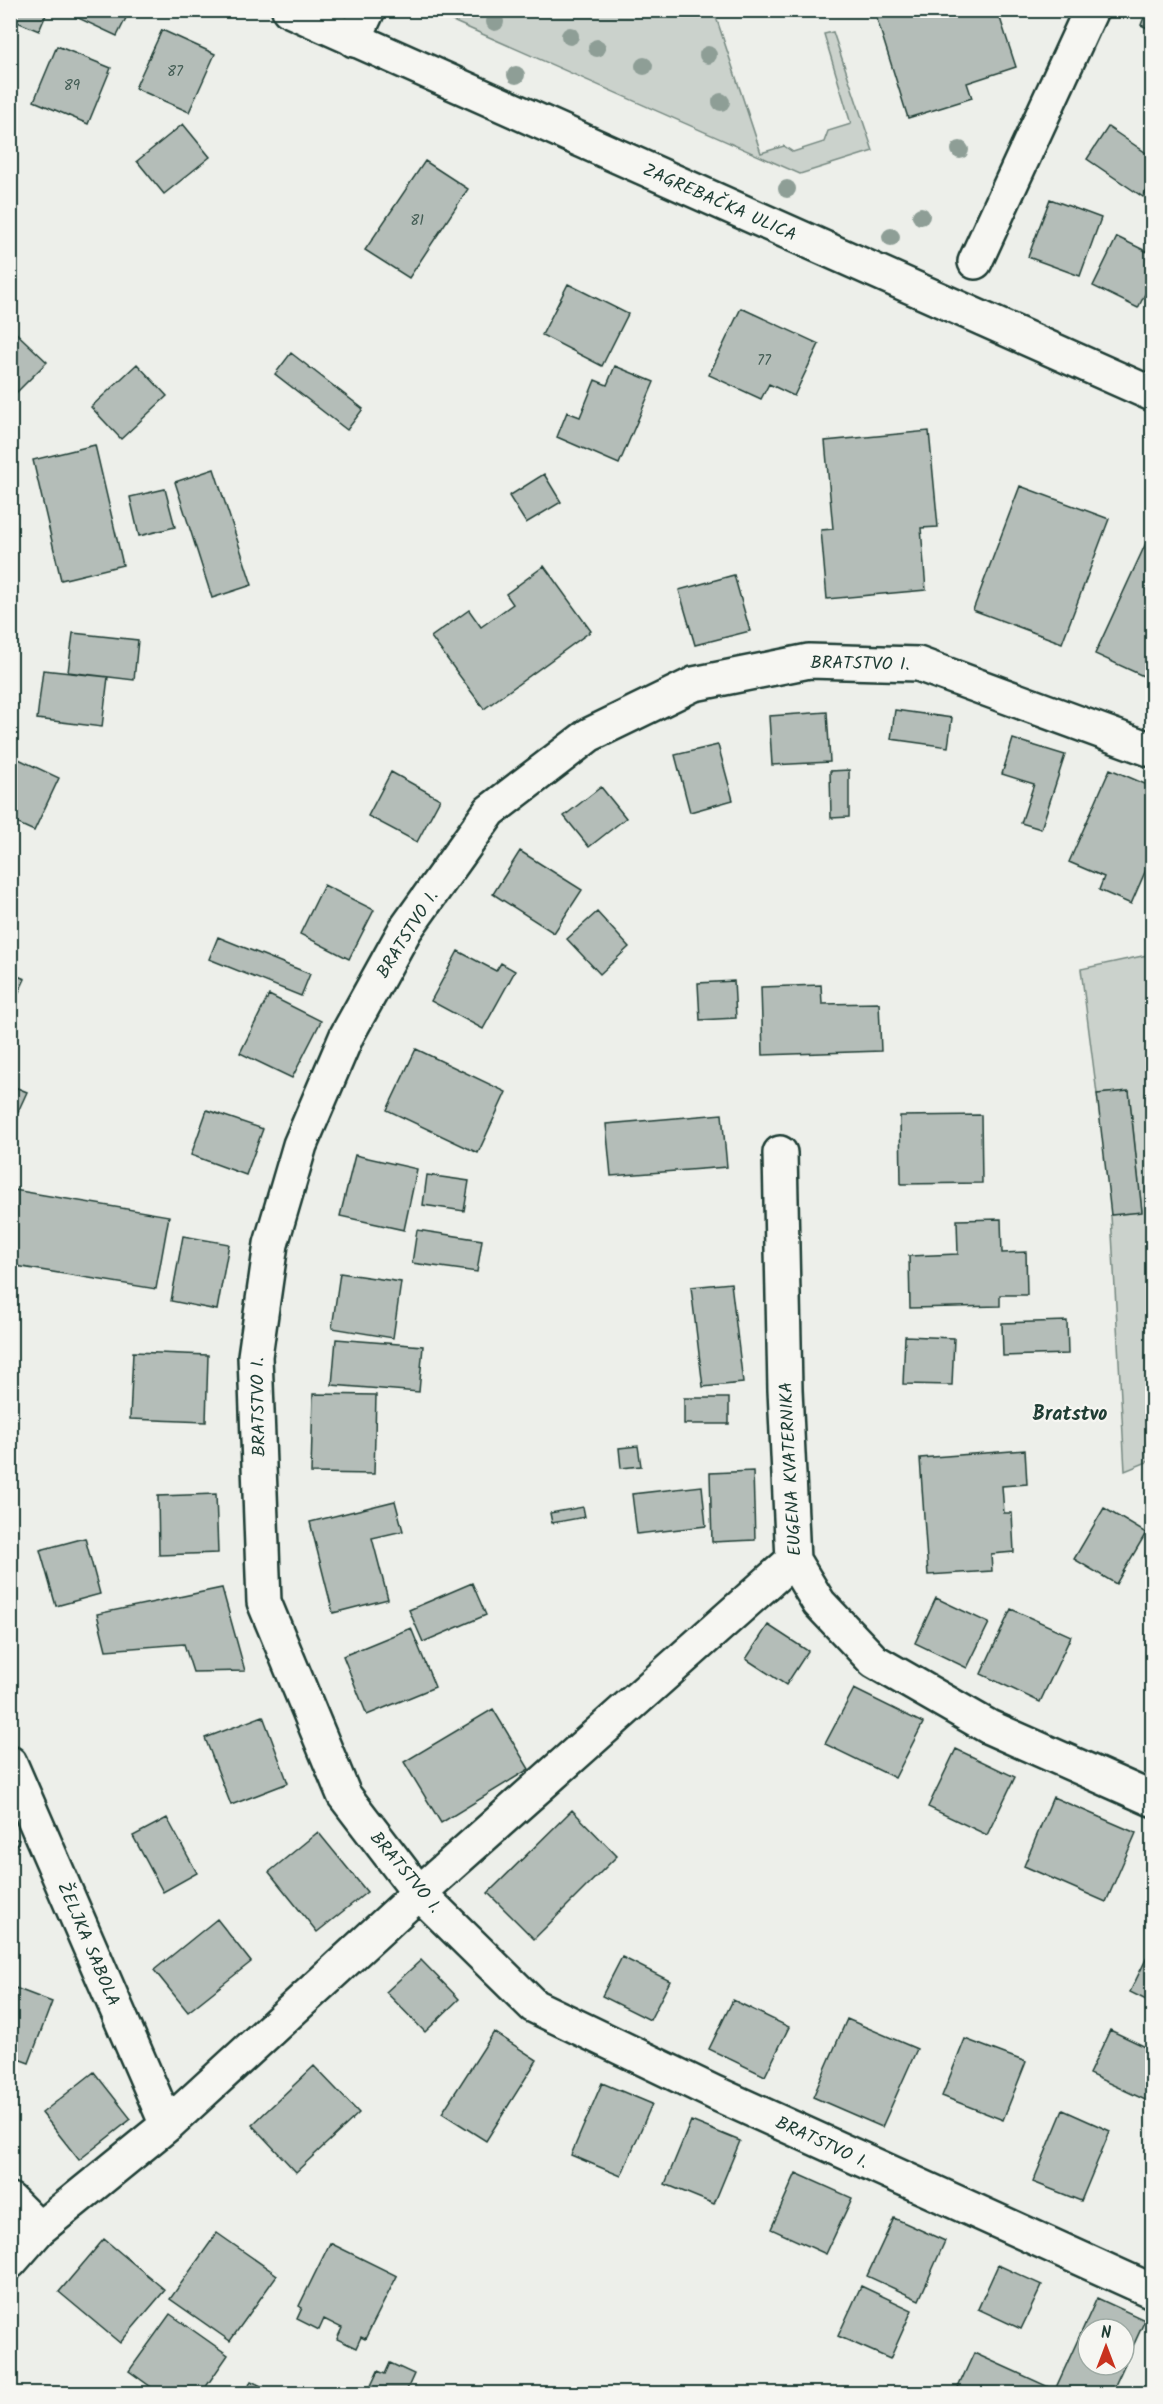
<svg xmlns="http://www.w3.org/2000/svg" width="1163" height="2404" viewBox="0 0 1163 2404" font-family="Kalam,sans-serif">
<rect width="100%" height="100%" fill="#edefea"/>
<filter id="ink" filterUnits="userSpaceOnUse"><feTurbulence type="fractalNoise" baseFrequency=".0167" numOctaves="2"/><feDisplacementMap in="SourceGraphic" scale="12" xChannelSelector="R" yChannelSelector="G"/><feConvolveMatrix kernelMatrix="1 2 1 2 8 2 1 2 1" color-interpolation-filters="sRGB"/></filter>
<g filter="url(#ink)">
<path fill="#cbd2cc" stroke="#758880" stroke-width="1.5" d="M 430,11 L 714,11 L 761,153 L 784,146 L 793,152 L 824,142 L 828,131 L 851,124 L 824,34 L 833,32 L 873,151 L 800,174 Z
M 1152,954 L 1152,1460 L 1125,1471 L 1111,1215 L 1142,1211 L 1129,1091 L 1097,1094 L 1081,969 Z"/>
<path fill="#b4bdb8" stroke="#1f3d34" stroke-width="1.5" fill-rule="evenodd" d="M 10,10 L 48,10 L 39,31 L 10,19 Z
M 79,10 L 111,10 L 126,18 L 117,36 L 76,17 Z
M 905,10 L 1015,10 L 999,15 L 1016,67 L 967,83 L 972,98 L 908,118 L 877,19 Z
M 1147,10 L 1152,10 L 1152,30 L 1141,25 Z
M 162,30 L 215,54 L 189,112 L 135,88 Z
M 57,46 L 111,68 L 88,124 L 34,101 Z
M 183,124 L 210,157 L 164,194 L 137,161 Z
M 1108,127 L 1152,157 L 1152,182 L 1143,197 L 1087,159 Z
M 425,161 L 468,189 L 409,278 L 365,250 Z
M 1050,199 L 1101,218 L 1080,276 L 1028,257 Z
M 1117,237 L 1152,254 L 1152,280 L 1138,308 L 1093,286 Z
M 568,284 L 628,314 L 602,366 L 542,335 Z
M 741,308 L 819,344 L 794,396 L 769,384 L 761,399 L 709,375 Z
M 10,327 L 47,362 L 10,399 Z
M 291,353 L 363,409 L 347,430 L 275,374 Z
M 137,364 L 167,396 L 121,439 L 91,407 Z
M 615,366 L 654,382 L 619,464 L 557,437 L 567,412 L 580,417 L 595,380 L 607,385 Z
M 929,431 L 938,527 L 921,528 L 926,590 L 827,599 L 821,530 L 833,529 L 825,441 Z
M 95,445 L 123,565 L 61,580 L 33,460 Z
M 214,469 L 252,585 L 212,598 L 175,482 Z
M 544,474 L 561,502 L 526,523 L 509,496 Z
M 1020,486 L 1109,519 L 1062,643 L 973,610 Z
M 165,489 L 175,527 L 139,536 L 130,497 Z
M 1146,543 L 1152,546 L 1152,680 L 1095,654 Z
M 544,566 L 591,631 L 484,709 L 431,637 L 469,610 L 481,627 L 513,604 L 506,594 Z
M 734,575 L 750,631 L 695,645 L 679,590 Z
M 73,633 L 138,640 L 134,680 L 68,672 Z
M 43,670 L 108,677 L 102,727 L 37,719 Z
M 895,710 L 952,718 L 948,747 L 891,739 Z
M 827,712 L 830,762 L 772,765 L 769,716 Z
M 1013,739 L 1065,755 L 1041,829 L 1021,823 L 1034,784 L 1002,774 Z
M 718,745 L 733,800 L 690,812 L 675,755 Z
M 10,755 L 59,778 L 34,831 L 10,820 Z
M 1110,769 L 1152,787 L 1152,822 L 1149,831 L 1152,833 L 1152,856 L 1131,904 L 1099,890 L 1104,877 L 1069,862 Z
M 849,770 L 849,817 L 831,818 L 830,771 Z
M 391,772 L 440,799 L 417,842 L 368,816 Z
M 601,787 L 626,818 L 589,847 L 564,816 Z
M 520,851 L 582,890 L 554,933 L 493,894 Z
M 324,885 L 374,910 L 349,959 L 300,934 Z
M 597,912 L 629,947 L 600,974 L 567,939 Z
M 218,937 L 310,974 L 301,996 L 209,959 Z
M 458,951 L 496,971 L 501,963 L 515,971 L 483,1029 L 431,1001 Z
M 10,973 L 25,979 L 10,1011 Z
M 734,981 L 736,1018 L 700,1020 L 698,983 Z
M 821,985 L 822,1004 L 879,1003 L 881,1051 L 763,1055 L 761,987 Z
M 269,995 L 321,1021 L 292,1078 L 240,1053 Z
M 416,1049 L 506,1092 L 478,1153 L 387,1110 Z
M 10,1085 L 27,1092 L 10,1129 Z
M 1129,1091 L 1142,1212 L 1111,1215 L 1097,1094 Z
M 207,1110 L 263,1129 L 246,1175 L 191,1155 Z
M 722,1114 L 727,1167 L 611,1176 L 606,1124 Z
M 981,1115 L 982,1183 L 901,1184 L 900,1116 Z
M 355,1155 L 417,1169 L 404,1230 L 340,1216 Z
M 427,1175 L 469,1181 L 464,1211 L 423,1205 Z
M 14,1190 L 169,1216 L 156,1289 L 10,1265 L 10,1212 Z
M 1001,1219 L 1002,1253 L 1026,1252 L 1027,1295 L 1000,1295 L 1000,1306 L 910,1308 L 909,1256 L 958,1254 L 957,1220 Z
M 417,1230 L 482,1240 L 477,1272 L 412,1263 Z
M 183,1236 L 229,1244 L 217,1310 L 171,1301 Z
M 340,1273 L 401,1282 L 393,1338 L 332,1328 Z
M 731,1283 L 743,1383 L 703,1387 L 691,1287 Z
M 1067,1321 L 1068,1354 L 1003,1356 L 1002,1323 Z
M 905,1336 L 954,1338 L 952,1385 L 903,1384 Z
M 336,1339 L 423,1346 L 419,1392 L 332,1385 Z
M 133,1352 L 208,1355 L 206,1422 L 130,1419 Z
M 313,1394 L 376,1395 L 374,1474 L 311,1473 Z
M 684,1398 L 729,1398 L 729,1424 L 684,1424 Z
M 638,1446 L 641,1466 L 621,1468 L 619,1448 Z
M 1025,1450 L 1027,1484 L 1002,1486 L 1004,1513 L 1012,1513 L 1014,1552 L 991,1554 L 992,1571 L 928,1575 L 920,1458 Z
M 753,1471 L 755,1540 L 712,1542 L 710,1473 Z
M 702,1486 L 706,1526 L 637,1534 L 632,1494 Z
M 216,1494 L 218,1553 L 159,1555 L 158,1496 Z
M 395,1501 L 403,1531 L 372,1538 L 388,1599 L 333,1613 L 310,1522 Z
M 583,1507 L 585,1517 L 552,1523 L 550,1513 Z
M 1104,1508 L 1146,1533 L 1116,1584 L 1074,1559 Z
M 85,1538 L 100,1594 L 56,1606 L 40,1550 Z
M 472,1583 L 486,1615 L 423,1642 L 409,1610 Z
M 222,1588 L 245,1671 L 193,1672 L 184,1644 L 106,1650 L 97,1614 Z
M 936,1598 L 989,1623 L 967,1668 L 915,1643 Z
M 1011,1609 L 1071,1636 L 1040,1702 L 981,1674 Z
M 768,1625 L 808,1651 L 786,1685 L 746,1659 Z
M 411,1628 L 435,1687 L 367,1715 L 343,1656 Z
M 854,1689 L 923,1723 L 895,1778 L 825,1744 Z
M 493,1709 L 529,1769 L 441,1823 L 404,1762 Z
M 263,1716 L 288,1783 L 231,1805 L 205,1738 Z
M 956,1749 L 1015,1777 L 987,1835 L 928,1807 Z
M 1053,1797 L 1136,1833 L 1106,1902 L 1024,1866 Z
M 572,1810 L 617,1856 L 534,1939 L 488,1893 Z
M 167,1818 L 197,1873 L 163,1892 L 133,1836 Z
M 318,1832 L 367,1892 L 317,1932 L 269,1872 Z
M 10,1837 L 19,1840 L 10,1859 Z
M 217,1919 L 251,1962 L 188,2012 L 154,1970 Z
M 1152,1947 L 1152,2003 L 1130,1992 Z
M 622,1957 L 670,1981 L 650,2020 L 602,1996 Z
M 421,1960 L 459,1999 L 425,2032 L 386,1992 Z
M 10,1986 L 52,2002 L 29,2063 L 10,2056 Z
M 733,2000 L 789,2027 L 765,2076 L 709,2049 Z
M 847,2019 L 917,2049 L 882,2127 L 813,2097 Z
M 1110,2030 L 1152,2050 L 1152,2103 L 1089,2074 Z
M 494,2032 L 537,2060 L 486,2141 L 442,2113 Z
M 965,2039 L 1026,2062 L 1003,2120 L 942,2096 Z
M 314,2066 L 359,2113 L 296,2172 L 252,2125 Z
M 94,2072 L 131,2119 L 79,2160 L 42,2113 Z
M 602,2083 L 652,2104 L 621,2176 L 571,2155 Z
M 1063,2110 L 1110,2131 L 1081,2201 L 1033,2182 Z
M 691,2121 L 740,2141 L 714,2204 L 665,2184 Z
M 796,2173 L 852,2198 L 826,2254 L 771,2229 Z
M 894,2218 L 945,2241 L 919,2300 L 867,2276 Z
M 217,2233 L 277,2275 L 230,2341 L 170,2299 Z
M 104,2239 L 165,2290 L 120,2343 L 59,2292 Z
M 330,2243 L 397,2276 L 365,2339 L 361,2337 L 356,2348 L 337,2339 L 342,2328 L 324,2319 L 319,2330 L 297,2319 L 302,2308 L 299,2306 Z
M 998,2265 L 1042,2285 L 1021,2329 L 978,2309 Z
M 861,2286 L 912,2310 L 890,2359 L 838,2336 Z
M 1097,2298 L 1145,2320 L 1111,2394 L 1058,2394 L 1054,2392 ZM 1088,2329 L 1124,2329 L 1124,2365 L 1088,2365 Z
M 170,2314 L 228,2355 L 201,2394 L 161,2394 L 129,2371 Z
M 974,2353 L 1051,2388 L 1048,2394 L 955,2394 Z
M 390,2363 L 414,2374 L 405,2394 L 367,2394 L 378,2371 L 385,2374 Z
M 251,2381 L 277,2394 L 245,2394 Z"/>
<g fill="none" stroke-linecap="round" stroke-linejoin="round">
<g stroke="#1f3d34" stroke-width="38">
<path id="minor" d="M 354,40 L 368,10
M 975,262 L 1091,10
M 1152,750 L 918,664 L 809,661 L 694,684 L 589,735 L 490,811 L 405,930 L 347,1035 L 300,1145 L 271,1244 L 255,1356 L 264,1602 L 344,1795 L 419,1893 L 534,2006 L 715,2093 L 1152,2291
M 780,1153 L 785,1390 L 793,1560 L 819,1603 L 874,1661 L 989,1727 L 1152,1799
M 10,1763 L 167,2125
M 10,2200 L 39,2229
M 10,2262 L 39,2229 L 167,2125 L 419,1893 L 793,1560"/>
</g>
<g stroke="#1f3d34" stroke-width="38">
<path id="secondary" d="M 289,10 L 1152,394"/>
</g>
<use href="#minor" stroke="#f6f6f2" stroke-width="33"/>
<use href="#secondary" stroke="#f6f6f2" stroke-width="33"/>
</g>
<g fill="#8e9e96">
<circle cx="495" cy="22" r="9"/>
<circle cx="570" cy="36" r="9"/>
<circle cx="597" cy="48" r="9"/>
<circle cx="708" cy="55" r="9"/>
<circle cx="644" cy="66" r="9"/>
<circle cx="516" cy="75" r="9"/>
<circle cx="721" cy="102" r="9"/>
<circle cx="960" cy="150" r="9"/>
<circle cx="787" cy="189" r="9"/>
<circle cx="921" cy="216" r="9"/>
<circle cx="891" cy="237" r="9"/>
</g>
</g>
<g text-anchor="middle" stroke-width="4.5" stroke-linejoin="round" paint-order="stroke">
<g font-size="15" fill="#445d55">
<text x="175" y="76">87</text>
<text x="72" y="90">89</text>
<text x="417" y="225">81</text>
<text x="764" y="365">77</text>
</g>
<g font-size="18" fill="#1f3d34" stroke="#f6f6f2">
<text transform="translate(720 202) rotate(24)" y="6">ZAGREBAČKA ULICA</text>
<text transform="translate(860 663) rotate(1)" y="6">BRATSTVO I.</text>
<text transform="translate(407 934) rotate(-58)" y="6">BRATSTVO I.</text>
<text transform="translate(258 1407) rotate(-91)" y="6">BRATSTVO I.</text>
<text transform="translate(790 1469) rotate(-93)" y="6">EUGENA KVATERNIKA</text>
<text transform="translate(406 1872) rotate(50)" y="6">BRATSTVO I.</text>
<text transform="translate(89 1944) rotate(67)" y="6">ŽELJKA SABOLA</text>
<text transform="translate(822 2142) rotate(25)" y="6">BRATSTVO I.</text>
</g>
<g font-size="20" font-weight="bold" fill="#1f3d34" stroke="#f6f6f2">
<text x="1070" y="1420">Bratstvo</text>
</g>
</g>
<rect width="1163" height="2404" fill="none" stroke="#f6f6f2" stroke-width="36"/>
<rect x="18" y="18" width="1127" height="2368" fill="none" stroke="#1f3d34" stroke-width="2" filter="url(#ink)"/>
<g transform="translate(1106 2347)"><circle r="28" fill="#f6f6f2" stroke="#a0aca6" stroke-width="1.5"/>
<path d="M0-4.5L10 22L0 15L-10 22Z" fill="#c8321e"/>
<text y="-9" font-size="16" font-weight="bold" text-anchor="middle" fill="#1f3d34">N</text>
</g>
</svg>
